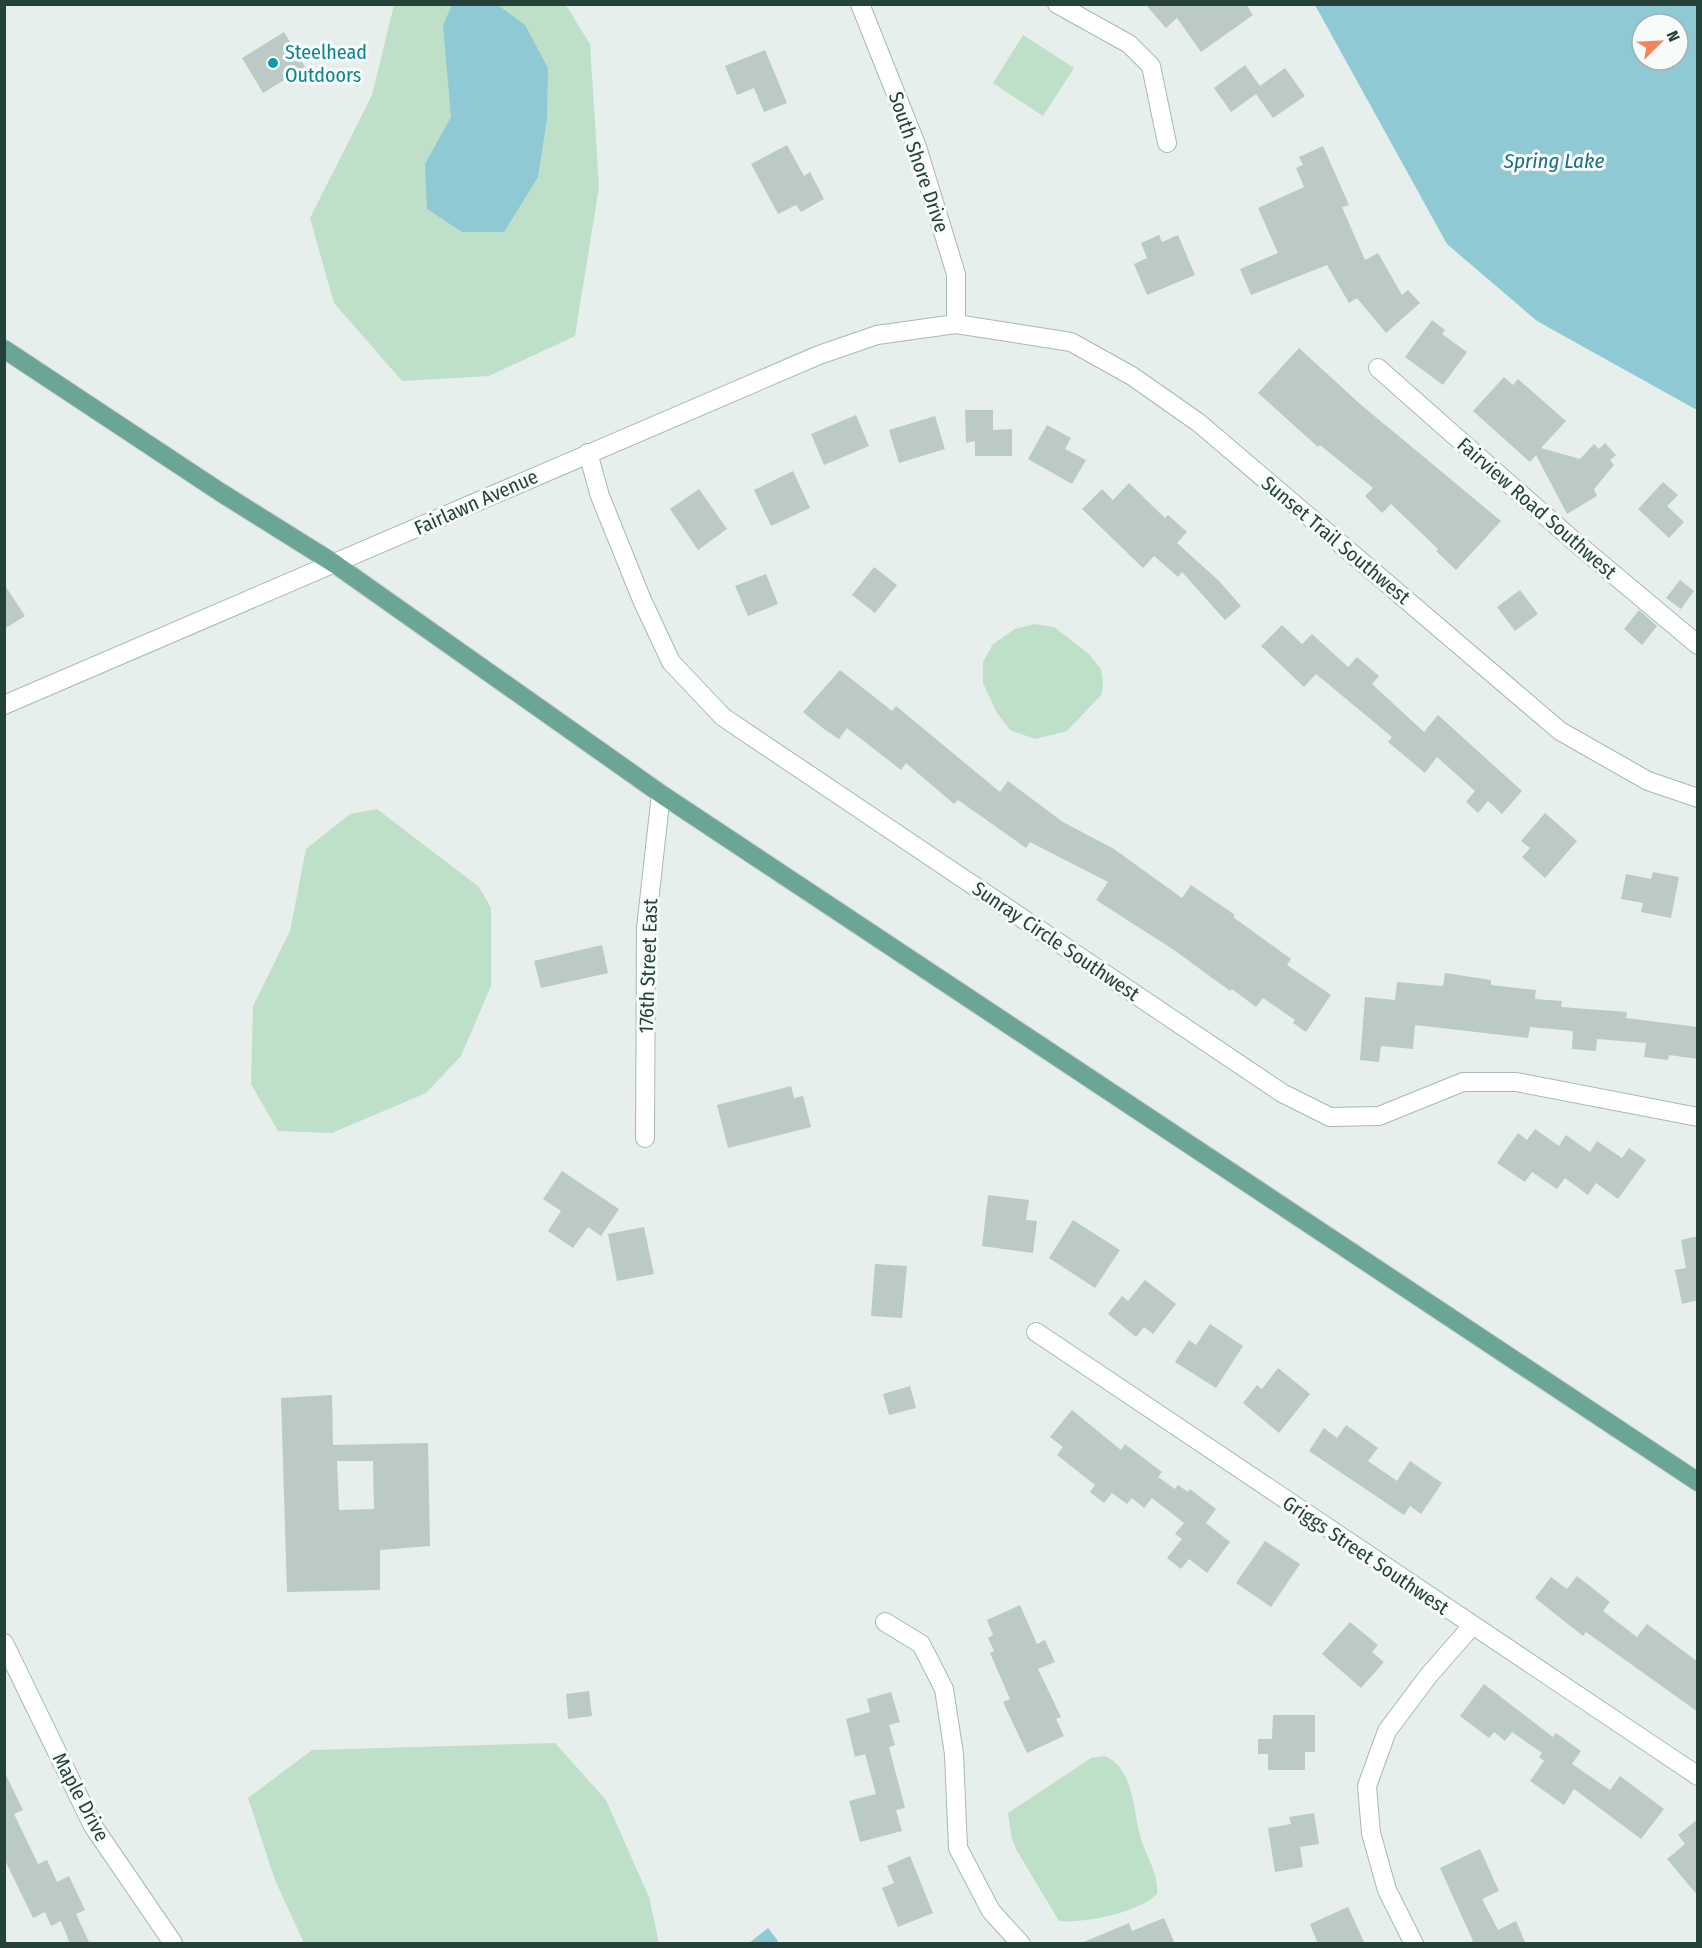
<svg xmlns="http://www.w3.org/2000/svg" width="1702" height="1948" viewBox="0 0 1702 1948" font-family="'Fira Sans Condensed',sans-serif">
<rect width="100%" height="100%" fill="#e6efeb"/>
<path fill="#bfe0c8" d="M 394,5 L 566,5 L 590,44 L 599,187 L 575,336 L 489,376 L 402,381 L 334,303 L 310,218 L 372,95 Z
M 1023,35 L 1074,68 L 1043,116 L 993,83 Z
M 1034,624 L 1054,627 L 1089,654 L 1101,669 L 1103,682 L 1102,694 L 1067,731 L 1035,739 L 1010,730 L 997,713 L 983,683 L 983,662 L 993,644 L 1015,629 Z
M 377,809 L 479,887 L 491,908 L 491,986 L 461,1056 L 426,1093 L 332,1133 L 278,1131 L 251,1084 L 253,1006 L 290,931 L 306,849 L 350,814 Z
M 555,1743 L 606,1800 L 649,1897 L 659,1943 L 304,1943 L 275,1880 L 248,1798 L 312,1750 Z
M 1104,1756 C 1135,1766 1133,1816 1142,1842 C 1148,1860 1159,1875 1157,1894 C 1138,1913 1086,1923 1059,1921 L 1017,1851 L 1012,1839 L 1008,1813 L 1091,1758 Z"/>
<path fill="#8ec9d4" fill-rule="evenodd" d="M 452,5 L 498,5 L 525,25 L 548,68 L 547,119 L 538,177 L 504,232 L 462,232 L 427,209 L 425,164 L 451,117 L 443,25 Z
M 1315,5 L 1697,5 L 1697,410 L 1537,321 L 1447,244 ZM 1642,24 L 1678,24 L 1678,60 L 1642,60 Z
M 768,1928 L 778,1941 L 775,1943 L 749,1943 Z"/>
<path fill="#bbcac4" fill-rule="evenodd" d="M 1145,4 L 1246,4 L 1253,15 L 1201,52 L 1177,18 L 1166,28 Z
M 284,32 L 305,67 L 263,93 L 242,58 Z
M 765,50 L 787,103 L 764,112 L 754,88 L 737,95 L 725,66 Z
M 1245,65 L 1260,86 L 1285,68 L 1305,96 L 1273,118 L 1256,94 L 1231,112 L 1214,88 Z
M 787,145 L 804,176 L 810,172 L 824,199 L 801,212 L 796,205 L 778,214 L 751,164 Z
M 1323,146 L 1349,205 L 1342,207 L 1365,260 L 1378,253 L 1402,295 L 1408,290 L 1420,303 L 1386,333 L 1357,298 L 1349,303 L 1327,265 L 1251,295 L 1240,269 L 1278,253 L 1258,208 L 1304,187 L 1296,168 L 1303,165 L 1299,157 Z
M 1159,235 L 1162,242 L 1178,235 L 1195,275 L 1147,295 L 1134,264 L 1147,258 L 1141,243 Z
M 1432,320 L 1445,330 L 1442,334 L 1467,352 L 1443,385 L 1405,357 Z
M 1299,348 L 1360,404 L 1501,521 L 1456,570 L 1436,551 L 1438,549 L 1391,504 L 1382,513 L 1365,496 L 1373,488 L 1320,445 L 1318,447 L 1258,393 Z
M 1504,377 L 1513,385 L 1518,379 L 1566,421 L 1541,448 L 1580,459 L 1594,444 L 1599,449 L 1605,443 L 1616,455 L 1610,460 L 1614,465 L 1594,489 L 1597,496 L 1567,514 L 1536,455 L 1530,462 L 1473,411 Z
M 965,410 L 993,410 L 993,430 L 1012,429 L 1012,456 L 975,456 L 975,441 L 966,443 Z
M 856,415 L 869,446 L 824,465 L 811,434 Z
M 935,416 L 945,449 L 899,463 L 889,430 Z
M 1047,425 L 1071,438 L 1065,449 L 1086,460 L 1072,484 L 1028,459 Z
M 793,471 L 810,508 L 771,526 L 754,490 Z
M 1663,482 L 1678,495 L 1667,506 L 1684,522 L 1669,538 L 1638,509 Z
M 1129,483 L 1165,518 L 1168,515 L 1187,532 L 1177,543 L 1219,581 L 1241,606 L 1225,620 L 1182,572 L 1178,577 L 1154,556 L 1143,568 L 1082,509 L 1102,489 L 1113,500 Z
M 699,489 L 727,529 L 698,550 L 670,509 Z
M 874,567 L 897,585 L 875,613 L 852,595 Z
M 766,574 L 778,604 L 748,616 L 735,586 Z
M 1680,580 L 1694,591 L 1681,609 L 1666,598 Z
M 4,584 L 25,616 L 4,629 Z
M 1520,590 L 1538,614 L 1515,631 L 1497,607 Z
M 1639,610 L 1657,626 L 1642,645 L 1624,629 Z
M 1282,625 L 1302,644 L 1312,634 L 1348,667 L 1357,657 L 1379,676 L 1372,684 L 1424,732 L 1438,715 L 1522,791 L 1502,814 L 1488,801 L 1478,813 L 1466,802 L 1475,791 L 1437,757 L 1425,773 L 1388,742 L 1392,737 L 1316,674 L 1304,687 L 1261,646 Z
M 840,670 L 892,711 L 896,706 L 1000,792 L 1008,781 L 1063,822 L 1114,849 L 1182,898 L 1191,885 L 1235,915 L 1233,917 L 1291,959 L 1287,965 L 1331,995 L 1306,1032 L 1293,1023 L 1295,1020 L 1263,998 L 1256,1007 L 1232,989 L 1230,991 L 1174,950 L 1096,900 L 1108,882 L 1030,842 L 1026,848 L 958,800 L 954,804 L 906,763 L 901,770 L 847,728 L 839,739 L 824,729 L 803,712 Z
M 1545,813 L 1577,841 L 1545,878 L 1522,857 L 1530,848 L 1521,841 Z
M 1653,872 L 1679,877 L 1671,918 L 1641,912 L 1643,903 L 1621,899 L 1626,874 L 1651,879 Z
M 602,945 L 608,973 L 541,988 L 534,961 Z
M 1445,973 L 1491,980 L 1491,985 L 1536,990 L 1535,999 L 1562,1001 L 1561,1007 L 1627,1012 L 1626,1018 L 1698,1027 L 1698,1059 L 1669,1055 L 1668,1060 L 1644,1057 L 1646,1043 L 1597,1039 L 1596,1051 L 1572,1049 L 1573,1031 L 1530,1027 L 1528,1038 L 1415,1025 L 1413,1049 L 1381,1046 L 1379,1062 L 1360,1060 L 1365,997 L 1395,1000 L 1397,982 L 1443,986 Z
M 791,1086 L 794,1098 L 803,1096 L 811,1127 L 728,1148 L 717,1105 Z
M 1535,1129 L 1559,1146 L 1566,1135 L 1590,1152 L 1597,1141 L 1622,1158 L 1629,1148 L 1646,1160 L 1618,1199 L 1596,1183 L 1588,1195 L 1565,1178 L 1557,1189 L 1532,1172 L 1525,1182 L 1497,1163 L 1518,1133 L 1527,1140 Z
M 562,1171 L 619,1209 L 601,1236 L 588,1227 L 573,1248 L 548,1231 L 561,1211 L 543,1199 Z
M 988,1195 L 1029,1200 L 1026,1220 L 1037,1221 L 1033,1253 L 982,1246 Z
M 1073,1220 L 1120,1250 L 1095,1288 L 1049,1258 Z
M 644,1227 L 654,1274 L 617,1281 L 608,1234 Z
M 1698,1236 L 1698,1300 L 1682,1304 L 1675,1270 L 1686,1268 L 1681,1240 Z
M 875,1264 L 907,1266 L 902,1318 L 871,1316 Z
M 1145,1280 L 1176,1304 L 1153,1334 L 1144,1327 L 1136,1337 L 1108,1314 L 1122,1296 L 1128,1301 Z
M 1210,1324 L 1243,1346 L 1216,1388 L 1175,1362 L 1189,1340 L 1196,1345 Z
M 1278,1368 L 1310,1394 L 1279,1433 L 1243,1403 L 1257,1385 L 1262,1389 Z
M 910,1386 L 916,1408 L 889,1415 L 883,1394 Z
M 332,1395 L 333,1445 L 428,1443 L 430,1546 L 380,1550 L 380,1590 L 287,1592 L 281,1398 ZM 337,1461 L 373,1461 L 374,1509 L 339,1510 Z
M 1072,1410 L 1121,1450 L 1125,1444 L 1162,1472 L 1158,1477 L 1175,1489 L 1178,1485 L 1188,1492 L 1190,1489 L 1216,1509 L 1206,1523 L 1230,1542 L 1207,1573 L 1189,1559 L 1181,1569 L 1167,1558 L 1182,1539 L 1175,1534 L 1184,1523 L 1152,1498 L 1144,1508 L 1132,1498 L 1127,1504 L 1112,1493 L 1104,1503 L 1090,1492 L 1095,1485 L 1057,1455 L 1063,1447 L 1050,1437 Z
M 1346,1425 L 1378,1448 L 1368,1461 L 1397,1481 L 1410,1461 L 1442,1483 L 1421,1514 L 1410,1506 L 1404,1515 L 1309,1451 L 1324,1428 L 1337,1438 Z
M 1265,1541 L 1300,1564 L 1271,1607 L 1236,1583 Z
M 1577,1576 L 1610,1602 L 1603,1611 L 1637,1637 L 1647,1624 L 1698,1662 L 1698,1712 L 1586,1632 L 1583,1636 L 1535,1598 L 1551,1577 L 1567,1589 Z
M 1020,1605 L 1037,1644 L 1045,1640 L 1055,1662 L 1038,1669 L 1061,1717 L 1056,1719 L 1064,1736 L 1027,1753 L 1003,1702 L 1010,1699 L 990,1653 L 994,1651 L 988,1638 L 993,1635 L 987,1620 Z
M 1350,1622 L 1378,1645 L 1372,1652 L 1384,1662 L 1361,1688 L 1322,1654 Z
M 1484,1684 L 1553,1737 L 1556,1733 L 1581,1751 L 1572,1764 L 1610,1790 L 1620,1776 L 1664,1809 L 1641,1839 L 1574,1789 L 1564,1805 L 1530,1781 L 1544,1761 L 1539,1757 L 1542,1753 L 1512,1732 L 1505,1741 L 1494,1732 L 1489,1738 L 1460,1716 Z
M 589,1691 L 592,1716 L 568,1719 L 566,1694 Z
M 891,1692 L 900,1722 L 889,1725 L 895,1745 L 889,1747 L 905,1808 L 896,1810 L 902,1831 L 860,1842 L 849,1801 L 876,1794 L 865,1754 L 855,1757 L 846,1719 L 870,1712 L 867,1699 Z
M 1273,1715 L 1315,1715 L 1315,1752 L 1305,1752 L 1305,1770 L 1268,1770 L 1268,1754 L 1258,1754 L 1258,1739 L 1272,1739 Z
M 4,1771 L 23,1810 L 14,1814 L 38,1864 L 47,1860 L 57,1882 L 69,1876 L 85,1910 L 76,1914 L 90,1944 L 70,1944 L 61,1921 L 51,1926 L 45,1912 L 33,1918 L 4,1858 Z
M 1314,1813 L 1319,1844 L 1300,1847 L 1303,1867 L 1275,1872 L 1268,1828 L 1291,1824 L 1289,1817 Z
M 1698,1819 L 1698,1896 L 1667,1859 L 1685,1844 L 1678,1835 Z
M 1480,1849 L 1499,1891 L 1482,1899 L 1498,1930 L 1516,1921 L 1526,1944 L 1467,1944 L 1473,1941 L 1440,1868 Z
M 910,1856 L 933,1913 L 898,1927 L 882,1888 L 894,1883 L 887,1866 Z
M 1348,1907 L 1365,1944 L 1318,1944 L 1310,1924 Z
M 1164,1918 L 1175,1944 L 1079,1944 L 1129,1923 L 1132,1931 Z"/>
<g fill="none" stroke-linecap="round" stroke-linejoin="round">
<g stroke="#a8b8b2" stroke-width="20">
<path id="minor" d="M 860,4 L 917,147 L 956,274 L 956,324
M 1057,4 L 1129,44 L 1151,66 L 1167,143
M 1378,368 L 1575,542 L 1698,645
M 588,453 L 600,496 L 642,600 L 671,662 L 723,717 L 1282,1093 L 1330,1117 L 1379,1116 L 1463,1082 L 1516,1082 L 1698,1117
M 4,705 L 819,355 L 877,335 L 956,324 L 1071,342 L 1132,376 L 1199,423 L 1560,731 L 1648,781 L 1698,798
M 645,1138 L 646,928 L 661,794
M 1036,1332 L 1698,1776
M 885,1622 L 921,1644 L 944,1689 L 954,1754 L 958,1848 L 991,1911 L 1021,1944
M 4,1643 L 93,1826 L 173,1943
M 1414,1944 L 1387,1890 L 1371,1833 L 1367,1786 L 1387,1731 L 1429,1675 L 1472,1626"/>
</g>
<g stroke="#c2cac8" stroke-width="20">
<path id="major" d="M 4,349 L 220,492 L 335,564 L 661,794 L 1698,1482"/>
</g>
<use href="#minor" stroke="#fff" stroke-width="18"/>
<use href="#major" stroke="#6aa596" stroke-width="18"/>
</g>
<circle fill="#0f9aa8" stroke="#f7fbf9" stroke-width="2" cx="273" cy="63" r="6"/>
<g text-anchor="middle" stroke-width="6" stroke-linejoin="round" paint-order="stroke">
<g font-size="20" fill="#0d838f" stroke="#f7fbf9" text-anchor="start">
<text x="285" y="59">Steelhead<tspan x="285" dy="23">Outdoors</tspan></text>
</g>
<g font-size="20" fill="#24423a" stroke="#f7fbf9">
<text transform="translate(919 162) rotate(71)" y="7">South Shore Drive</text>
<text transform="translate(476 502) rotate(-24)" y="7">Fairlawn Avenue</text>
<text transform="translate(1537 508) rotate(41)" y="7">Fairview Road Southwest</text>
<text transform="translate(1336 540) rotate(40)" y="7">Sunset Trail Southwest</text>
<text transform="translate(1056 941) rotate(34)" y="7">Sunray Circle Southwest</text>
<text transform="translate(648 966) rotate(-88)" y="7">176th Street East</text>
<text transform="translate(1366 1555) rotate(34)" y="7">Griggs Street Southwest</text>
<text transform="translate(81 1797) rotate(62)" y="7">Maple Drive</text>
</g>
<g font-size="21" font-style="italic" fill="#1c6f80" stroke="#f7fbf9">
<text x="1554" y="168">Spring Lake</text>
</g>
</g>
<rect width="1702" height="1948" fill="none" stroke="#24423a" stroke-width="12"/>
<g transform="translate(1660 42) rotate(66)"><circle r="28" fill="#f7fbf9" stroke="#a3b1ad" stroke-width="1.5"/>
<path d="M0-4.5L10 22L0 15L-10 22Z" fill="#f4845f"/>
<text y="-9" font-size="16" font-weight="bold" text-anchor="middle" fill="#24423a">N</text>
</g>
</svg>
